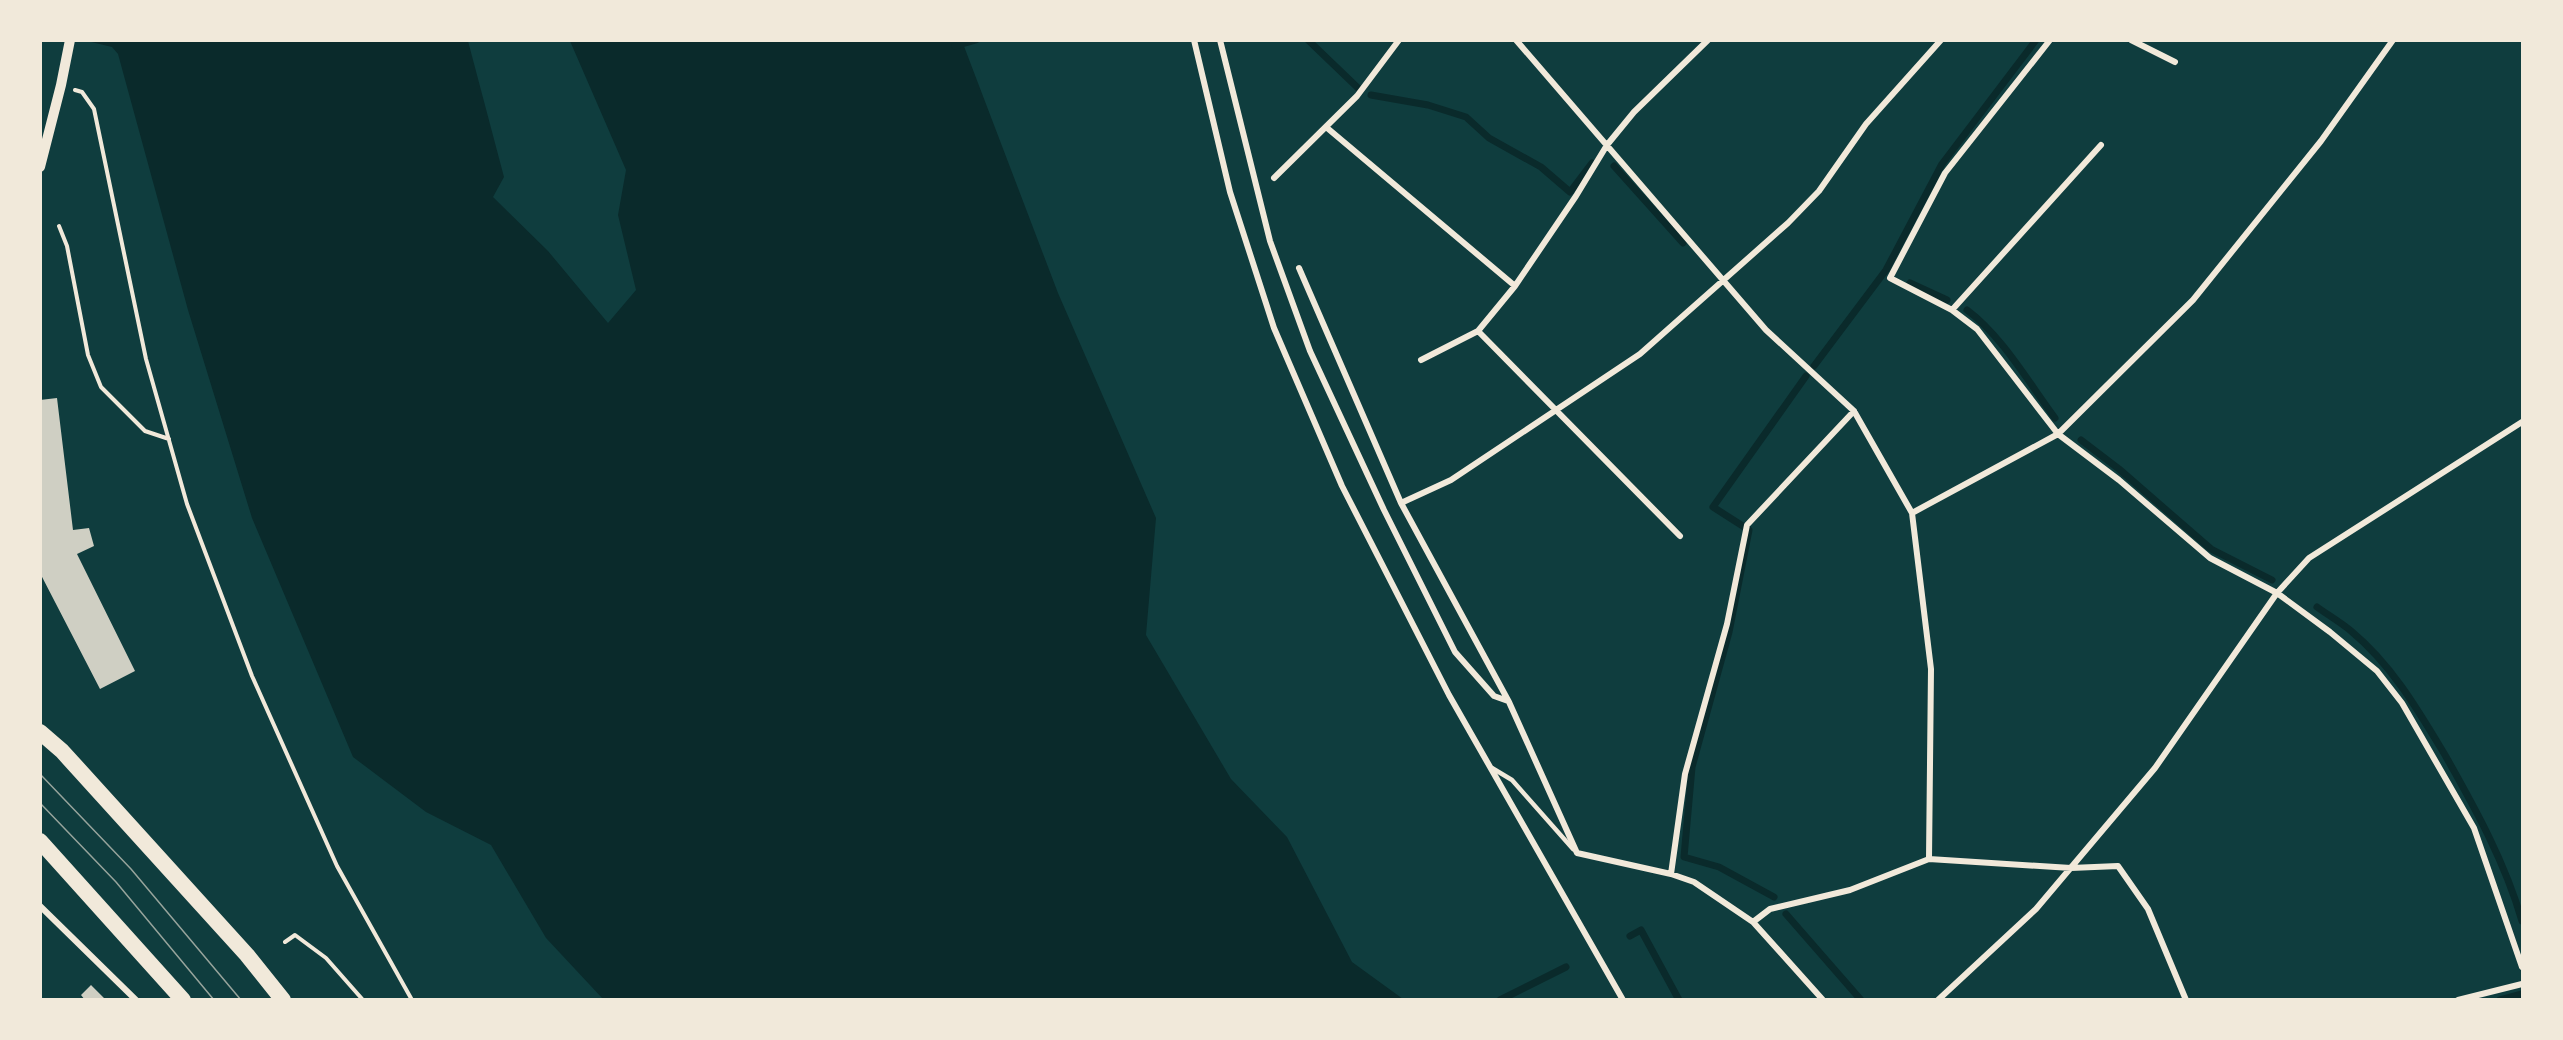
<svg xmlns="http://www.w3.org/2000/svg" width="2563" height="1040" viewBox="0 0 2563 1040" font-family="'Roboto Condensed',sans-serif">
<rect width="100%" height="100%" fill="#0f3d3e"/>
<path fill="#0a2a2b" d="M 87,41 L 468,41 L 504,177 L 493,197 L 548,251 L 608,323 L 636,290 L 618,215 L 626,170 L 570,41 L 962,41 L 1058,293 L 1156,518 L 1146,635 L 1231,779 L 1287,837 L 1352,962 L 1403,999 L 603,999 L 546,938 L 491,845 L 426,812 L 353,757 L 252,518 L 188,310 L 118,54 L 112,47 Z"/>
<g fill="none" stroke-linecap="round" stroke-linejoin="round">
<path stroke="#0a2a2b" stroke-width="7" d="M 1308,40 L 1358,88
M 955,46 L 976,40
M 1371,95 L 1428,105 L 1466,117 L 1489,138 L 1541,167 L 1570,192 L 1592,163
M 1614,166 L 1683,243
M 1910,283 L 1947,300
M 1967,310 C 2002,336 2029,383 2055,418
M 1814,366 L 1886,270 L 1942,164 L 2036,40
M 2081,440 L 2119,469 L 2211,549 L 2272,580
M 2317,607 C 2328,615 2340,622 2351,631 C 2392,665 2418,710 2445,755 C 2475,808 2505,862 2522,921
M 1774,897 L 1719,867 L 1684,857 L 1692,767 L 1729,632 L 1749,530 L 1713,507 L 1806,376
M 1786,914 L 1861,1000
M 1630,936 L 1641,930 L 1679,1000
M 1500,1000 L 1566,967
M 2500,1000 L 2522,994"/>
</g>
<path fill="#cfcfc3" d="M 57,398 L 73,530 L 89,528 L 94,546 L 77,554 L 135,671 L 100,689 L 40,573 L 40,400 Z
M 91,985 L 106,1000 L 85,1000 L 81,995 Z"/>
<g fill="none" stroke-linecap="round" stroke-linejoin="round">
<path stroke="#f1e9da" stroke-width="4" d="M 75,90 L 82,92 L 94,109 L 146,359 L 187,504 L 252,676 L 337,866 L 412,1000
M 59,226 L 67,246 L 88,355 L 101,387 L 145,431 L 169,439
M 285,942 L 295,935 L 326,958 L 363,1000"/>
<path stroke="#f1e9da" stroke-width="4.5" d="M 1492,768 L 1512,780 L 1573,849"/>
<path stroke="#f1e9da" stroke-width="6" d="M 1194,40 L 1230,192 L 1274,328 L 1342,486 L 1449,695 L 1623,1000
M 1220,40 L 1270,241 L 1310,351 L 1384,510 L 1455,652 L 1494,696 L 1508,701
M 1516,40 L 1766,330 L 1854,411 L 1912,513 L 1931,669 L 1929,859
M 2050,40 L 1945,173 L 1890,278 L 1952,310 L 1977,329 L 2058,434 L 2119,480 L 2210,558 L 2277,593 L 2330,632 L 2377,671 L 2402,703 L 2474,828 L 2522,967
M 2131,40 L 2175,62
M 1326,127 L 1515,286
M 1274,178 L 1357,96 L 1399,40
M 1299,268 L 1401,503 L 1509,702 L 1577,853 L 1671,874 L 1694,882 L 1753,922 L 1823,1000
M 1952,310 L 2101,145
M 1478,331 L 1680,536
M 1421,360 L 1478,331 L 1515,286 L 1576,196 L 1607,145 L 1634,112 L 1708,40
M 1401,503 L 1451,480 L 1640,354 L 1788,223 L 1819,191 L 1866,124 L 1941,40
M 1912,513 L 2058,434 L 2193,300 L 2321,141 L 2393,40
M 1671,874 L 1685,774 L 1727,624 L 1747,525 L 1854,411
M 40,906 L 136,1000
M 1753,922 L 1770,909 L 1850,890 L 1929,859 L 2071,868 L 2118,866 L 2148,909 L 2186,1000
M 1938,1000 L 2036,909 L 2155,768 L 2277,593 L 2309,558 L 2522,422
M 2458,1000 L 2522,984"/>
<path stroke="#f1e9da" stroke-width="10" d="M 40,167 L 61,85 L 70,40"/>
<path stroke="#f1e9da" stroke-width="16" d="M 40,732 L 62,751 L 247,955 L 283,1000
M 40,841 L 183,1000"/>
<path stroke="#97a49c" stroke-width="1.5" d="M 40,774 L 131,869 L 241,1000
M 40,803 L 116,882 L 214,1000"/>
</g>
<rect width="2563" height="1040" fill="none" stroke="#f1e9da" stroke-width="84"/>
</svg>
